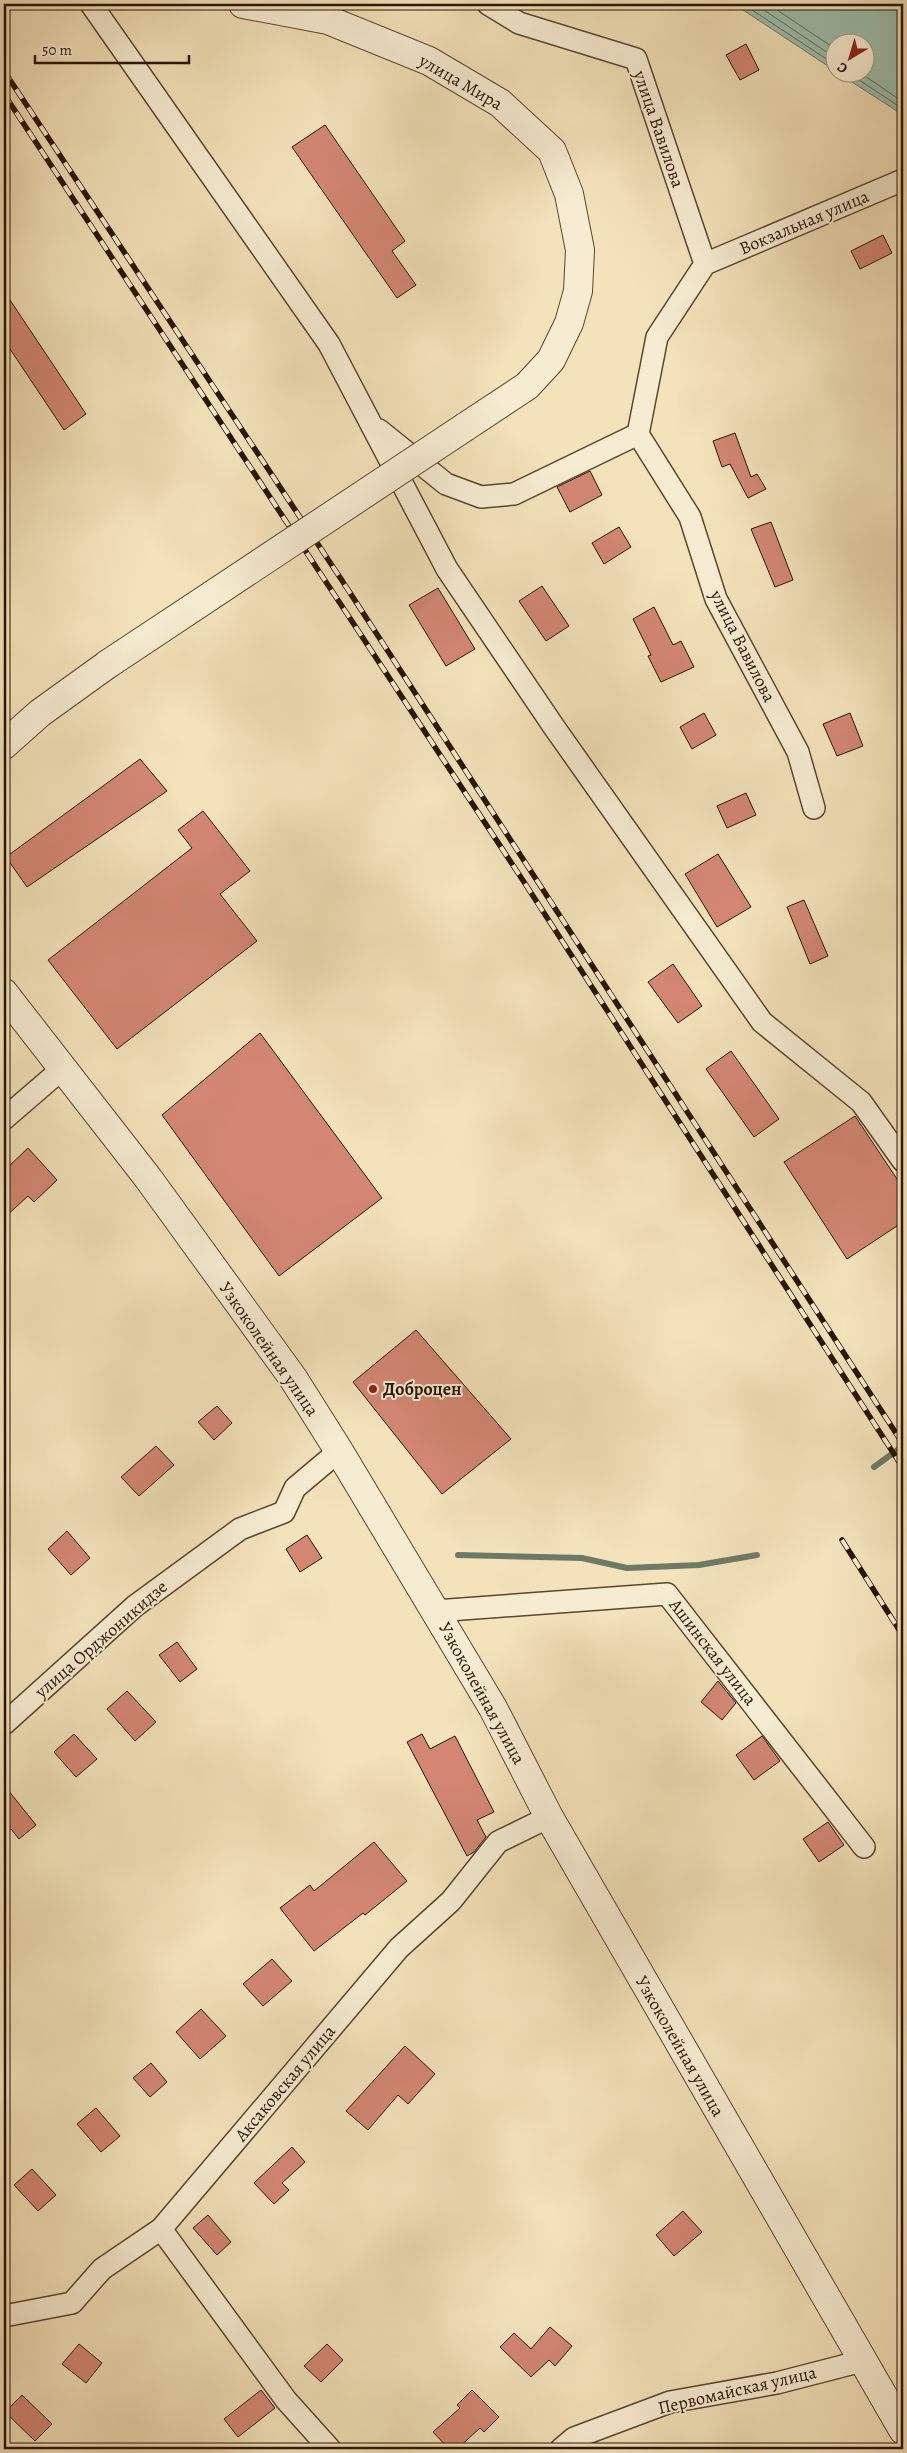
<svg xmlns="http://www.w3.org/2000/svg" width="907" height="2453" viewBox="0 0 907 2453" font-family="Alegreya,serif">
<rect width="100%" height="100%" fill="#f3e2ba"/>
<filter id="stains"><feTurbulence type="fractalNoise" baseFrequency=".004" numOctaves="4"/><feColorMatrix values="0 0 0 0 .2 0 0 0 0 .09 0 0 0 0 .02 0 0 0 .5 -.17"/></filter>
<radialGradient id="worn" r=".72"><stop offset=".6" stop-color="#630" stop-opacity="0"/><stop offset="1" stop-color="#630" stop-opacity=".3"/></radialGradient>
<path fill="#9cbeac" stroke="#6d7a67" d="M 734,4 L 903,4 L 903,115 L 838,73 L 864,72 L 864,42 L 834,42 L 834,70 Z"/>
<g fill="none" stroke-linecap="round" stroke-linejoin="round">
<path stroke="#616956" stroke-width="1" d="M 743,4 L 834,64
M 755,4 L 834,57
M 768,4 L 834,48
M 847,72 L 903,109
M 859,72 L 903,102"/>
<path stroke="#6d7a67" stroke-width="6" d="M 874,1467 L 903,1446
M 458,1555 L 582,1558 L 627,1568 L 699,1565 L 757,1555"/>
</g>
<path fill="#d38773" stroke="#261400" d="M 746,44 L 759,70 L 740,80 L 726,55 Z
M 325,125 L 405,241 L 392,251 L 416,285 L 397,298 L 292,147 Z
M 883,235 L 892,253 L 860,269 L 851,251 Z
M 4,291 L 86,414 L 64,430 L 4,340 Z
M 735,433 L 751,477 L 757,474 L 766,489 L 748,498 L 730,464 L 722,467 L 713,441 Z
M 590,471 L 602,495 L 570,512 L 557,487 Z
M 771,522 L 793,580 L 775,587 L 751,529 Z
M 619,527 L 631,547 L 604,564 L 592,543 Z
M 542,586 L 569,626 L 546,641 L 519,601 Z
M 438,588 L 475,649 L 446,666 L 409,605 Z
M 654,607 L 673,645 L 681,641 L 694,667 L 661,682 L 648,656 L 651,655 L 633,619 Z
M 704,713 L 716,735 L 692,749 L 680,727 Z
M 850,713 L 863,746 L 837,756 L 823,724 Z
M 140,759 L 167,791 L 27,887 L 6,857 Z
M 746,793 L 756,815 L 727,828 L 717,806 Z
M 203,811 L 250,871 L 220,894 L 257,941 L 117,1049 L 48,960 L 192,848 L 178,830 Z
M 718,854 L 751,907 L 717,927 L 685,874 Z
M 804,900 L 828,956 L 810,964 L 787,907 Z
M 673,964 L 702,1006 L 678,1023 L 648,982 Z
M 260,1033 L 382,1198 L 279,1276 L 162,1115 Z
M 731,1051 L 779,1119 L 754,1137 L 706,1069 Z
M 855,1116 L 903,1188 L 903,1222 L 847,1259 L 784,1162 Z
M 28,1148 L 57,1180 L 34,1202 L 28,1196 L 4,1218 L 4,1171 Z
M 416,1330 L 511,1439 L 442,1494 L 353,1382 Z
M 217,1406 L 232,1423 L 214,1440 L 198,1422 Z
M 156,1446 L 174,1465 L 139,1496 L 121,1477 Z
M 67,1531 L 90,1558 L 71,1575 L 48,1549 Z
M 307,1535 L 322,1558 L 300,1572 L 286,1549 Z
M 177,1642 L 197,1669 L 180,1682 L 159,1655 Z
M 718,1681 L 736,1703 L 722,1720 L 701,1702 Z
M 127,1691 L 156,1722 L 135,1741 L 107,1709 Z
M 74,1734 L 97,1759 L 76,1777 L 54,1752 Z
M 422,1734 L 430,1749 L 455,1736 L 494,1812 L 477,1820 L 486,1837 L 474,1852 L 467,1856 L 407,1742 Z
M 762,1736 L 780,1761 L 754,1780 L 736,1755 Z
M 4,1785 L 36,1825 L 19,1839 L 11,1829 L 4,1834 Z
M 828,1822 L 844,1845 L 819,1862 L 803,1839 Z
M 374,1842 L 407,1881 L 365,1915 L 363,1913 L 314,1951 L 280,1908 L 310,1885 L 314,1891 Z
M 272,1959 L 292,1981 L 263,2006 L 243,1984 Z
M 201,2009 L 226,2036 L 200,2059 L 176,2032 Z
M 405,2046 L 435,2074 L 408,2104 L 398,2095 L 368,2130 L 346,2111 Z
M 151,2063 L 167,2082 L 150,2097 L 133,2078 Z
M 96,2108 L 120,2136 L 101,2152 L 77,2124 Z
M 292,2147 L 305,2162 L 282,2183 L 289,2190 L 274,2204 L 254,2183 Z
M 32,2169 L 56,2195 L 38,2211 L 14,2185 Z
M 683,2211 L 702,2232 L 674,2256 L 656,2235 Z
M 208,2215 L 231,2242 L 217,2255 L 193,2228 Z
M 550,2327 L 572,2346 L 555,2366 L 549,2360 L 531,2377 L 500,2347 L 514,2333 L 531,2349 Z
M 79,2344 L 102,2363 L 86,2383 L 62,2364 Z
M 327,2344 L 343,2360 L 321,2382 L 304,2366 Z
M 261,2390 L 275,2408 L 238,2437 L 224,2419 Z
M 472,2390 L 499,2417 L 484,2432 L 480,2428 L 457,2449 L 449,2449 L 433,2432 L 460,2408 L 457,2405 Z
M 22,2395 L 52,2424 L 35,2441 L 5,2412 Z"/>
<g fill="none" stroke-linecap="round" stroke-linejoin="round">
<g stroke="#59482e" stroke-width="24">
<path id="minor" d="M 91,4 L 329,344 L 447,569 L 554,727 L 762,1022 L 861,1102 L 903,1161
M 488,4 L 519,23 L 636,59 L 705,264
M 705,264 L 903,180
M 379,430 L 446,484 L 481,497 L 514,494 L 638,434 L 657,337 L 705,264
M 638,434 L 690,517 L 716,599 L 798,752 L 814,808
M 4,1119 L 62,1069
M 435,1611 L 667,1594 L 864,1847
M 4,1724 L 135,1606 L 240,1529 L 284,1512 L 295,1488 L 339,1451
M 161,2229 L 286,2400 L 330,2449
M 4,2316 L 72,2303 L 102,2269 L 161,2229 L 399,1948 L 451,1901 L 498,1842 L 549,1817
M 561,2449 L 574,2438 L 670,2402 L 777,2383 L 862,2361"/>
</g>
<g stroke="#59482e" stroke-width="30">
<path id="tertiary" d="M 243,4 L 328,20 L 429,61 L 500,103 L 552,151 L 569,194 L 580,250 L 578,291 L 569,323 L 551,360 L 527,386 L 465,427
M 4,745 L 40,713 L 108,664
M 4,993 L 148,1178 L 293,1378 L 339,1451 L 493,1708 L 549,1817 L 903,2430"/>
</g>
<use href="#minor" stroke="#f7ecd2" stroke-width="21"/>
<use href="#tertiary" stroke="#f7ecd2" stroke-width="28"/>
<g stroke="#261400" stroke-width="5.5">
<path id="rail" d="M 4,71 L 343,582 L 903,1444
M 4,94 L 524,882 L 903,1468
M 842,1540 L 903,1636"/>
</g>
<use href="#rail" stroke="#f7ecd2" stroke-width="4" stroke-dasharray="11" stroke-linecap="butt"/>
<g stroke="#59482e" stroke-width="30" stroke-linecap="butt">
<path id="tertiary-bridge" d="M 108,664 L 465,427"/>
</g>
<use href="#tertiary-bridge" stroke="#f7ecd2" stroke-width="28"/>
</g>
<circle fill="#8f2418" stroke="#f7ecd2" stroke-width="2" cx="373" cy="1389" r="5"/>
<g text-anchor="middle" stroke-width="4" stroke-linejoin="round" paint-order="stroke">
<g font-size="18" fill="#261400" stroke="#f7ecd2">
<text transform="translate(461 82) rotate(30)" y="6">улица Мира</text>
<text transform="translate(659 129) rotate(71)" y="6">улица Вавилова</text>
<text transform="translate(804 222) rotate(-23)" y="6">Вокзальная улица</text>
<text transform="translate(743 646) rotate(63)" y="6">улица Вавилова</text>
<text transform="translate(269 1349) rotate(55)" y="6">Узкоколейная улица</text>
<text transform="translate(101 1639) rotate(-41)" y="6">улица Орджоникидзе</text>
<text transform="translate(713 1652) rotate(52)" y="6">Ашинская улица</text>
<text transform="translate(482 1693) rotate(61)" y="6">Узкоколейная улица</text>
<text transform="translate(680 2046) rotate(60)" y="6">Узкоколейная улица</text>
<text transform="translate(285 2083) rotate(-50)" y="6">Аксаковская улица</text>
<text transform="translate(737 2390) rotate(-13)" y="6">Первомайская улица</text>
</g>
<g font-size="18" font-weight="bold" fill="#261400" stroke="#f7ecd2" text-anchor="start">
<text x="383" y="1395">Доброцен</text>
</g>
</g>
<rect width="907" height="2453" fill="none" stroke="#f3e2ba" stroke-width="20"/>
<rect x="5" y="5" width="897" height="2443" fill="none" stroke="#261400" stroke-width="2.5"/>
<rect x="10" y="10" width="887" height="2433" fill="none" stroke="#261400"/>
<g transform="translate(850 58) rotate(218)"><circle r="24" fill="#f7ecd2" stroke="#a3967e"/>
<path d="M0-4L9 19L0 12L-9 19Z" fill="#8f2418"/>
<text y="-8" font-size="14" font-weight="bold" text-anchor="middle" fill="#261400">С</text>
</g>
<path d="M35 55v8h154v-8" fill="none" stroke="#261400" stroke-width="2.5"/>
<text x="42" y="55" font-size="15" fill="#261400" stroke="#f7ecd2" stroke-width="4" paint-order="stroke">50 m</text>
<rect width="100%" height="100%" filter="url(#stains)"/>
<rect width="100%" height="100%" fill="url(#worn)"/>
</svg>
